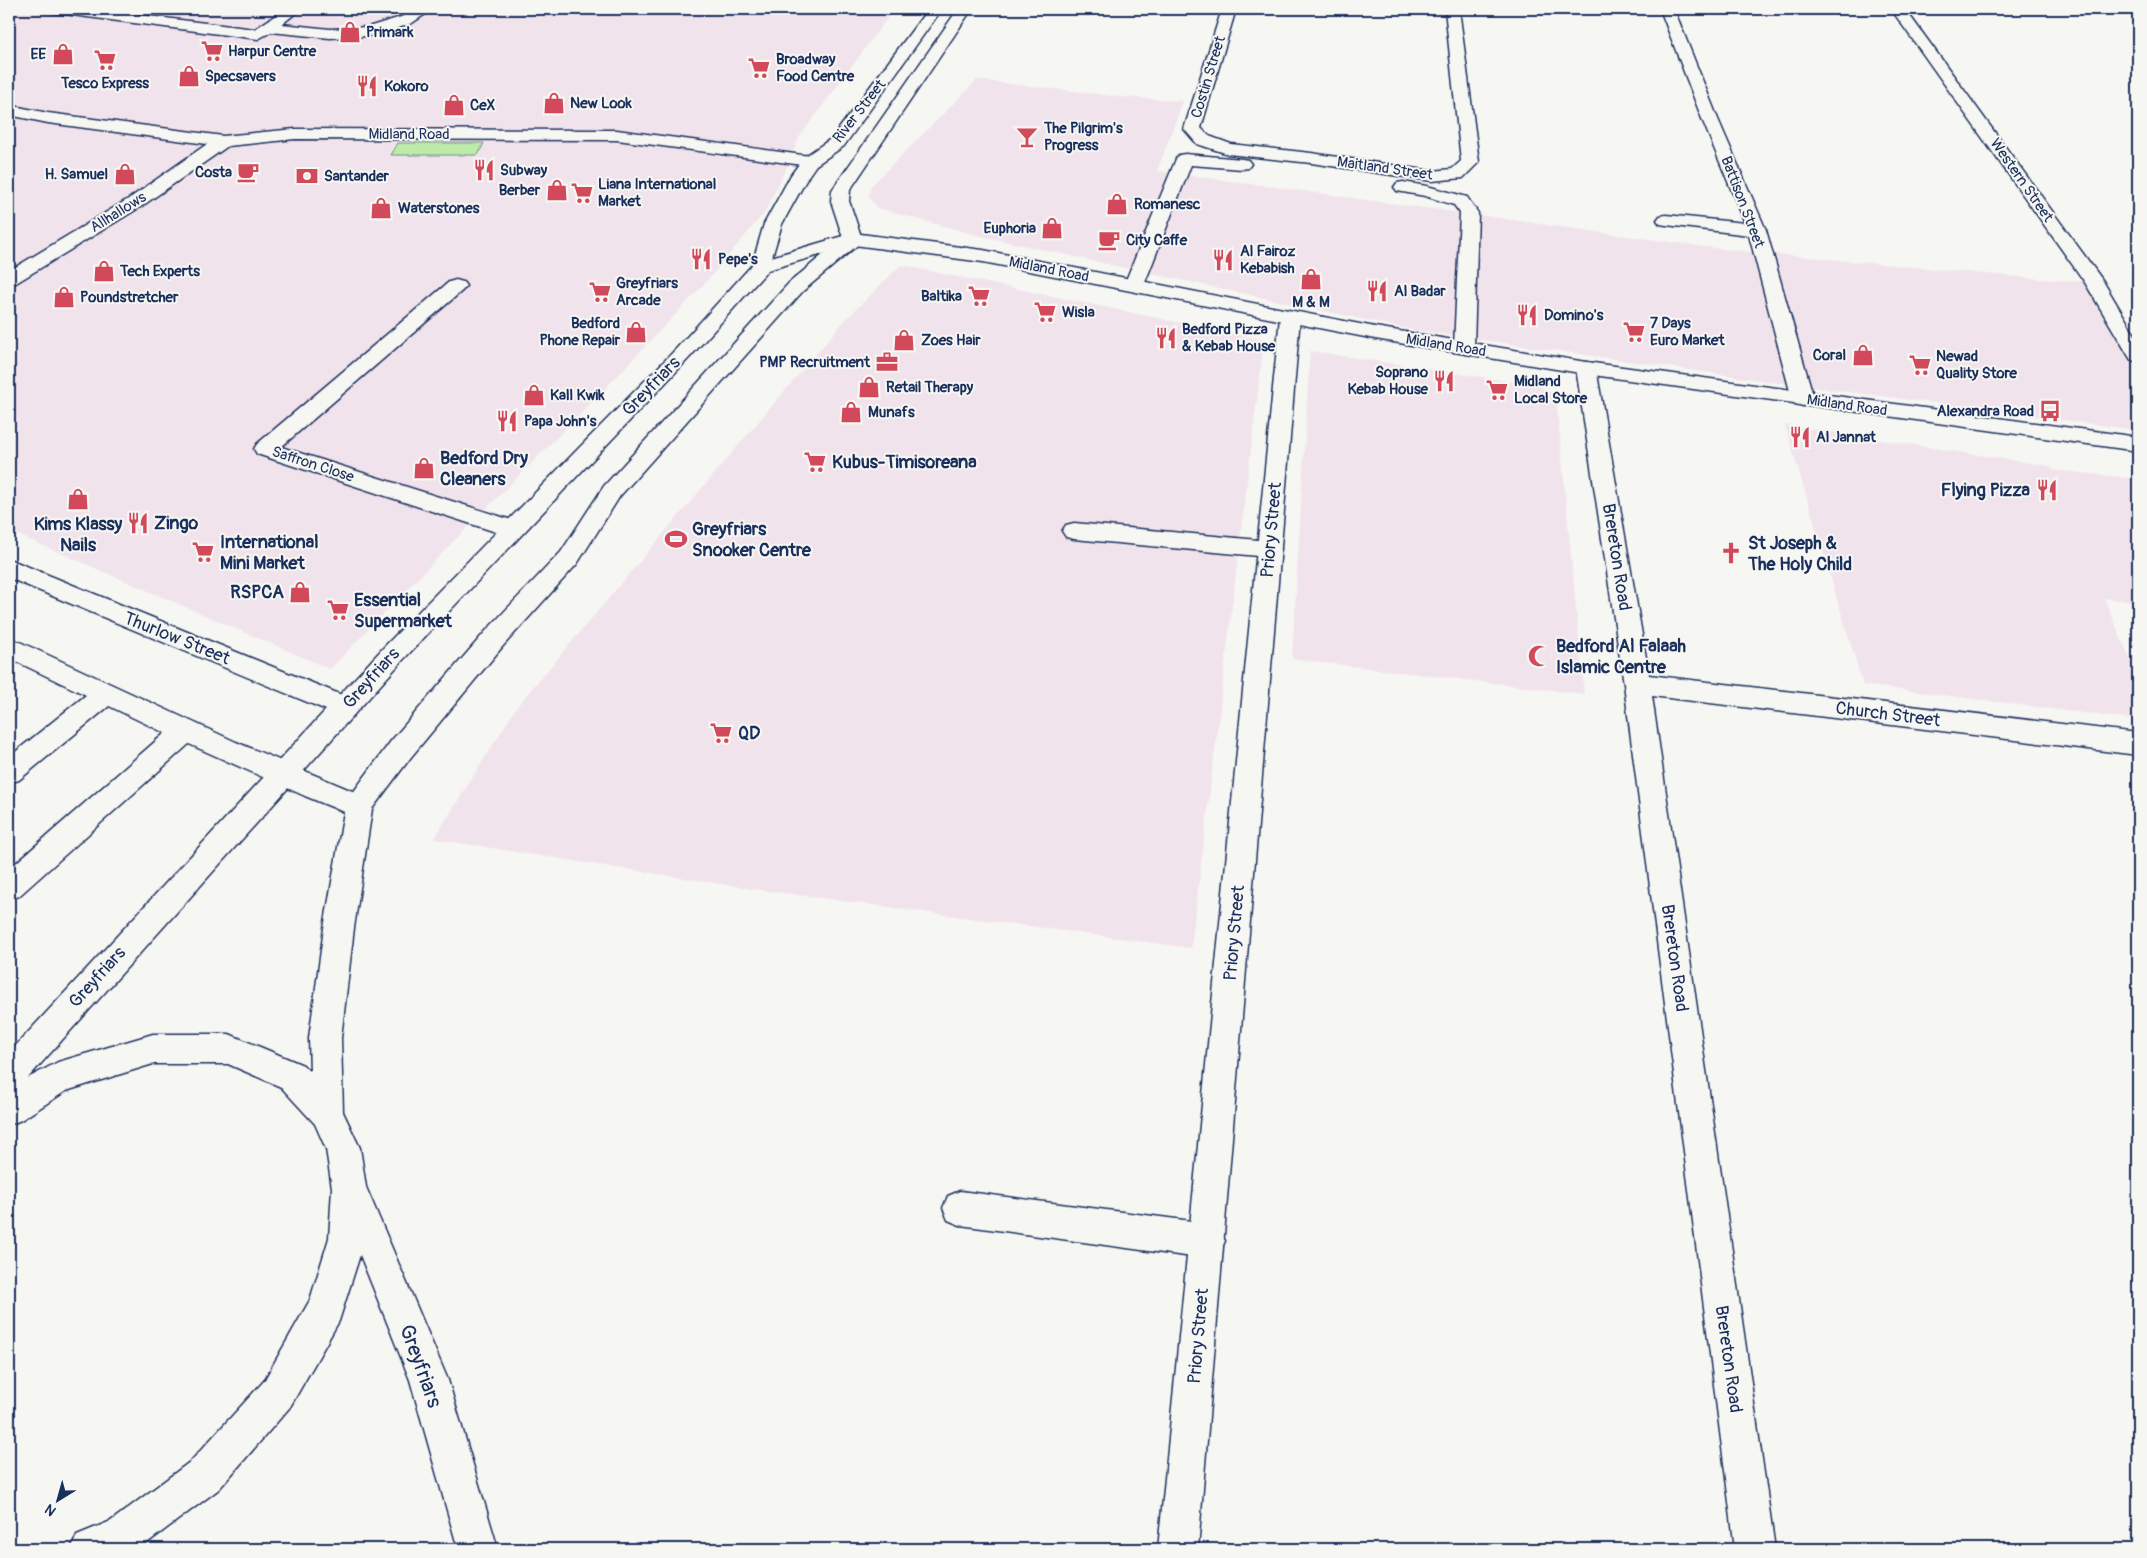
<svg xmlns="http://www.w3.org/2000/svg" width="2147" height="1558" viewBox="0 0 2147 1558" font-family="Pangolin,sans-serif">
<rect width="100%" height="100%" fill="#f6f6f2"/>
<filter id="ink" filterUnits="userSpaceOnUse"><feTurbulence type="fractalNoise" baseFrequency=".02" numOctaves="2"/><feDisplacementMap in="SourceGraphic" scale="10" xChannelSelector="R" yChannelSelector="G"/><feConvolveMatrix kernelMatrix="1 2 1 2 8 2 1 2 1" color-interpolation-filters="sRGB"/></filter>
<g filter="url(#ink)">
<path fill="#f1e3ec" d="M 9,9 L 894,9 L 798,139 L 791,158 L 765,212 L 706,282 L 598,396 L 452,543 L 330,669 L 9,531 Z
M 977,80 L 1122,97 L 1183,101 L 1157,171 L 1721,249 L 2050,280 L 2093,281 L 2138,356 L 2138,430 L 1766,381 L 1408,329 L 1102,263 L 969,233 L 877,208 L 869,197 L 871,186 Z
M 901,265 L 1264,340 L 1191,948 L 747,888 L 434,839 L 518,705 L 845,320 Z
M 1310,351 L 1540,386 L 1556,396 L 1584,694 L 1292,659 Z
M 1785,425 L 2050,466 L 2053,470 L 2138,479 L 2138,602 L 2104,598 L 2138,678 L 2138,720 L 1863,685 Z"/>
<path fill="#beeba9" stroke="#6c8d84" d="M 398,143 L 484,143 L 478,155 L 391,155 Z"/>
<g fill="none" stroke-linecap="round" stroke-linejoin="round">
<g stroke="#1b2f5e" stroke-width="3">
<path id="lane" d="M 49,9 L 90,9 L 255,29 L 285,9 L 301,9 L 282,24 L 330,29 L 368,27 L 401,17 L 415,9 L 433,9 L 412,23 L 393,30 L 368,36 L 330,38 L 271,32 L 258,39 L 56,13 L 51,12 Z
M 456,280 L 463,282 L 466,286 L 463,290 L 281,447 L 521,523 L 525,529 L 521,535 L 513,537 L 505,535 L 257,454 L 254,449 L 257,444 L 449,282 Z
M 1074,523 L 1269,541 L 1277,543 L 1281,549 L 1277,555 L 1269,557 L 1074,539 L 1066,537 L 1062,531 L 1066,525 Z
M 9,637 L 236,742 L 369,798 L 373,806 L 369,814 L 359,818 L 305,796 L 189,744 L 19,896 L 9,900 L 9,869 L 165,733 L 109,706 L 19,780 L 9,783 L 9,757 L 86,695 L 9,658 Z
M 960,1191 L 1207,1223 L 1219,1229 L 1225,1241 L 1219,1253 L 1207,1259 L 960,1225 L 948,1220 L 943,1208 L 948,1196 Z"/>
</g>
<g stroke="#1b2f5e" stroke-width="3">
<path id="street" d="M 1222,9 L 1236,9 L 1201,128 L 1209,136 L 1231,144 L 1311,153 L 1432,171 L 1452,169 L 1461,161 L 1445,9 L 1459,9 L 1479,162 L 1463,178 L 1432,181 L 1311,163 L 1228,154 L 1197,144 L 1184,129 Z
M 1660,9 L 1674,9 L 1718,119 L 1766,230 L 1814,399 L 1811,404 L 1803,406 L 1795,404 L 1792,399 L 1749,235 L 1666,225 L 1660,224 L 1657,220 L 1660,216 L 1666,215 L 1745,223 L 1702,119 Z
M 1891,9 L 1905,9 L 2103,281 L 2138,340 L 2138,362 L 2131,360 L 2084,281 Z
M 9,105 L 48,113 L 223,136 L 295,129 L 617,130 L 810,156 L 816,157 L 819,161 L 816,165 L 810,166 L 617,140 L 295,139 L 228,146 L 142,206 L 16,283 L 9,285 L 9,271 L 130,198 L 207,144 L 48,123 L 9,115 Z
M 1185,154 L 1242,159 L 1248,160 L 1251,164 L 1248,168 L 1242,169 L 1191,165 L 1144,285 L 1141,289 L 1134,291 L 1127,289 L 1124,285 L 1176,159 L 1179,155 Z
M 1403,182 L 1427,186 L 1467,197 L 1478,213 L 1474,347 L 1471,351 L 1464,353 L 1457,351 L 1454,347 L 1460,213 L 1454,205 L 1425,196 L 1397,191 L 1394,187 L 1397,183 Z
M 1290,311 L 1297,313 L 1300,317 L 1198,1549 L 1158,1549 L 1280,317 L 1283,313 Z
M 1586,362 L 1593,363 L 1596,368 L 1649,675 L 2138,733 L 2138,755 L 1652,696 L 1775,1549 L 1735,1549 L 1624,684 L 1576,368 L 1579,363 Z
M 9,559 L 354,700 L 358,707 L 354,714 L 345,717 L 336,714 L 9,578 Z"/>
</g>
<g stroke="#1b2f5e" stroke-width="3">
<path id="secondary" d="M 853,233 L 983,250 L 1375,327 L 1586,362 L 2138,437 L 2138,451 L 1586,374 L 1375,339 L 983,262 L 854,245 L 761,272 L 754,270 L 751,266 L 754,262 Z"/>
</g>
<g stroke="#1b2f5e" stroke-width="3">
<path id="primary" d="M 928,9 L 942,9 L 844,146 L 816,165 L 809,175 L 782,224 L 768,270 L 690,357 L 402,661 L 28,1078 L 58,1062 L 153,1034 L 229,1034 L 303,1065 L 310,1072 L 309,1038 L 324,928 L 345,806 L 349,798 L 391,741 L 485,632 L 561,552 L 604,486 L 789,283 L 843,238 L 831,201 L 832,190 L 958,9 L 972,9 L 850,190 L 849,201 L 862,239 L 860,243 L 803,291 L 620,496 L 577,564 L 503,646 L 411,757 L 372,809 L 354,928 L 341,1038 L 343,1112 L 360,1148 L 366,1187 L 448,1380 L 498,1549 L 458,1549 L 410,1380 L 360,1255 L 339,1321 L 290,1407 L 219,1489 L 139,1549 L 71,1549 L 77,1535 L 111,1521 L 191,1461 L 264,1381 L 310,1300 L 329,1238 L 332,1188 L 326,1149 L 315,1124 L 281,1087 L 228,1064 L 153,1064 L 66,1091 L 21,1120 L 9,1125 L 9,1053 L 384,647 L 676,349 L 752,265 L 764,224 L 791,175 L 804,157 L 832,138 Z"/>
</g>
<use href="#lane" fill="#f6f6f2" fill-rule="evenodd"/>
<use href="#street" fill="#f6f6f2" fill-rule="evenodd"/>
<use href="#secondary" fill="#f6f6f2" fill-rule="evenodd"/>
<use href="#primary" fill="#f6f6f2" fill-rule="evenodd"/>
</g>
</g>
<defs>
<g id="shop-bare" transform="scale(1.725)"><path d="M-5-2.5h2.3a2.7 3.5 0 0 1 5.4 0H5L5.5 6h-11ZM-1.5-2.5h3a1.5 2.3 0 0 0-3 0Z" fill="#d1495b" stroke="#f6f6f2" stroke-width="2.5" paint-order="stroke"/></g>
<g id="supermarket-bare" transform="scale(1.725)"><path d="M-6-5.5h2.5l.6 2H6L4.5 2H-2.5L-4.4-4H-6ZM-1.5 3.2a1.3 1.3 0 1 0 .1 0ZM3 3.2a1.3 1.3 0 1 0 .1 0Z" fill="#d1495b" stroke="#f6f6f2" stroke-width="2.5" paint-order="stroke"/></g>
<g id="restaurant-bare" transform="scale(1.725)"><path d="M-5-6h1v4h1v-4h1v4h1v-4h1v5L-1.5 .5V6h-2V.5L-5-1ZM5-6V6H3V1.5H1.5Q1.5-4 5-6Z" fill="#d1495b" stroke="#f6f6f2" stroke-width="2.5" paint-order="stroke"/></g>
<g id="bar-bare" transform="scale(1.725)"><path d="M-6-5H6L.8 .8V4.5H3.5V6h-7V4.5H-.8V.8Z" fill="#d1495b" stroke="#f6f6f2" stroke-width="2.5" paint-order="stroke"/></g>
<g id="cafe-bare" transform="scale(1.725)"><path d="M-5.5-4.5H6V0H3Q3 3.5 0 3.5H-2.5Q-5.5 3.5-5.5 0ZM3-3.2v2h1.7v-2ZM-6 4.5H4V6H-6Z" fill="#d1495b" stroke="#f6f6f2" stroke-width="2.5" paint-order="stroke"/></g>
<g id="bank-bare" transform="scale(1.725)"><path d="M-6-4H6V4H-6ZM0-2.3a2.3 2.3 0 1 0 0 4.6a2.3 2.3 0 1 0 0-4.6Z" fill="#d1495b" stroke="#f6f6f2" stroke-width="2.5" paint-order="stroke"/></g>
<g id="office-bare" transform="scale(1.725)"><path d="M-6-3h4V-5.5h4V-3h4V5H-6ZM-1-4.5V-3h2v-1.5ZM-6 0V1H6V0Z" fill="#d1495b" stroke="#f6f6f2" stroke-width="2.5" paint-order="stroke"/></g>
<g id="bus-bare" transform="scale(1.725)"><path d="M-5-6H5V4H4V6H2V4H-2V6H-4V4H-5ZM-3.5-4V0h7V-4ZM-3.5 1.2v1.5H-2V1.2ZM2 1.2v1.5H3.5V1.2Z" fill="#d1495b" stroke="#f6f6f2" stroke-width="2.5" paint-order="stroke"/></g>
<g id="stadium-bare" transform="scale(1.725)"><path d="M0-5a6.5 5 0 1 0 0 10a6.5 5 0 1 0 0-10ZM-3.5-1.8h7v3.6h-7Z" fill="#d1495b" stroke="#f6f6f2" stroke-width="2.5" paint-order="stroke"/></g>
<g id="church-bare" transform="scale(1.725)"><path d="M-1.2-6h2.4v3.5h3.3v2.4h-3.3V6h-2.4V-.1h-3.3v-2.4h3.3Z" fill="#d1495b" stroke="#f6f6f2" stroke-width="2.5" paint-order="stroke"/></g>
<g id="mosque-bare" transform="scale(1.725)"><path d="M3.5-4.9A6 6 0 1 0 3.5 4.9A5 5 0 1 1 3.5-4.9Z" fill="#d1495b" stroke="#f6f6f2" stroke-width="2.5" paint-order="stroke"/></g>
</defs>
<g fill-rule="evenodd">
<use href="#shop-bare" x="350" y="32"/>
<use href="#supermarket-bare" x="212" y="51"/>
<use href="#shop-bare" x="63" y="54"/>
<use href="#supermarket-bare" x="105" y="60"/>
<use href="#supermarket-bare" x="759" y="68"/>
<use href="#shop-bare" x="189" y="76"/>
<use href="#restaurant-bare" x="367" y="86"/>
<use href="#shop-bare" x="554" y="103"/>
<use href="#shop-bare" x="454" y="105"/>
<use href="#bar-bare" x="1027" y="137"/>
<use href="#restaurant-bare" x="484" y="170"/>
<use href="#cafe-bare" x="248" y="172"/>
<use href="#shop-bare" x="125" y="174"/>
<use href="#bank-bare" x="307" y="176"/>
<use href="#shop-bare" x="557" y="190"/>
<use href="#supermarket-bare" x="582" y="193"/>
<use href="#shop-bare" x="1117" y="204"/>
<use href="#shop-bare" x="381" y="208"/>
<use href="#shop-bare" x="1052" y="228"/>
<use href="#cafe-bare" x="1109" y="240"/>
<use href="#restaurant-bare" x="701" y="259"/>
<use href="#restaurant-bare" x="1223" y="260"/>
<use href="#shop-bare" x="104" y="271"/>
<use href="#shop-bare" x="1311" y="279"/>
<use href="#restaurant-bare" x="1377" y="291"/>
<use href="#supermarket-bare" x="600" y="292"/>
<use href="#supermarket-bare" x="979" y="296"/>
<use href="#shop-bare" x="64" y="297"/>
<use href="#supermarket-bare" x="1045" y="312"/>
<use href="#restaurant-bare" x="1527" y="315"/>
<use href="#shop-bare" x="636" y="332"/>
<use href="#supermarket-bare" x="1634" y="332"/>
<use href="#restaurant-bare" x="1166" y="338"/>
<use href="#shop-bare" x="904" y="340"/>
<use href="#shop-bare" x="1863" y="355"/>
<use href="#office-bare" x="887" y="362"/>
<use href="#supermarket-bare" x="1920" y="365"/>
<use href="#restaurant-bare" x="1444" y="381"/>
<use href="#shop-bare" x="869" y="387"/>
<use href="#supermarket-bare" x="1497" y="390"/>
<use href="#shop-bare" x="534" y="395"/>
<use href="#bus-bare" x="2050" y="411"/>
<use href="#shop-bare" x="851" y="412"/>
<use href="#restaurant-bare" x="507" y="421"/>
<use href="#restaurant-bare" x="1800" y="437"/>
<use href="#supermarket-bare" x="815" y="462"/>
<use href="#shop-bare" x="424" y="468"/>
<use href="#restaurant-bare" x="2047" y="490"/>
<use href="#shop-bare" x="78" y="499"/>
<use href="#restaurant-bare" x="138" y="523"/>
<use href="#stadium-bare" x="676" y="539"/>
<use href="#supermarket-bare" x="203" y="552"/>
<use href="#church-bare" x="1731" y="553"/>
<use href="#shop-bare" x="300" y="592"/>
<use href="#supermarket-bare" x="338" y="610"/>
<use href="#mosque-bare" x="1539" y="656"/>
<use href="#supermarket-bare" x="721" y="733"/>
</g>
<g text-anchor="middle" stroke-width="4" stroke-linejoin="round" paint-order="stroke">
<g font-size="15" font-weight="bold" fill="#1b2f5e" stroke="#f6f6f2" text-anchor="start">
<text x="366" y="37">Primark</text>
<text x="228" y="56">Harpur Centre</text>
<text x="46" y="59" text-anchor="end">EE</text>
<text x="776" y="64">Broadway<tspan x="776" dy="17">Food Centre</tspan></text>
<text x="205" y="81">Specsavers</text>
<text x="105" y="88" text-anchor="middle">Tesco Express</text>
<text x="384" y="91">Kokoro</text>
<text x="570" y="108">New Look</text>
<text x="470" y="110">CeX</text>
<text x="1044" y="133">The Pilgrim's<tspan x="1044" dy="17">Progress</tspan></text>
<text x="500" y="175">Subway</text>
<text x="232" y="177" text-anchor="end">Costa</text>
<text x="108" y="179" text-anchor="end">H. Samuel</text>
<text x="324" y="181">Santander</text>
<text x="598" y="189">Liana International<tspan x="598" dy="17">Market</tspan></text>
<text x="540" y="195" text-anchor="end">Berber</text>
<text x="1134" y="209">Romanesc</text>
<text x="398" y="213">Waterstones</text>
<text x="1036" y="233" text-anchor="end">Euphoria</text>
<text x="1126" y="245">City Caffe</text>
<text x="1240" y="256">Al Fairoz<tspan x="1240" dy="17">Kebabish</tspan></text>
<text x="718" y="264">Pepe's</text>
<text x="120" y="276">Tech Experts</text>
<text x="616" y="288">Greyfriars<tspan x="616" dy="17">Arcade</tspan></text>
<text x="1394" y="296">Al Badar</text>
<text x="962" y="301" text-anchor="end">Baltika</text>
<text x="80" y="302">Poundstretcher</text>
<text x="1311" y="307" text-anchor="middle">M &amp; M</text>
<text x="1062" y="317">Wisla</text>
<text x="1544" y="320">Domino's</text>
<text x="620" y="328" text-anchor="end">Bedford<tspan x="620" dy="17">Phone Repair</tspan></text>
<text x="1650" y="328">7 Days<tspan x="1650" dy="17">Euro Market</tspan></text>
<text x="1182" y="334">Bedford Pizza<tspan x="1182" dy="17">&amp; Kebab House</tspan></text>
<text x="921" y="345">Zoes Hair</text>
<text x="1846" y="360" text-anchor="end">Coral</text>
<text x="1936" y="361">Newad<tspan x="1936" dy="17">Quality Store</tspan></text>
<text x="870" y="367" text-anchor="end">PMP Recruitment</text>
<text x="1428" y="377" text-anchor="end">Soprano<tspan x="1428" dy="17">Kebab House</tspan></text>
<text x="1514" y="386">Midland<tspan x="1514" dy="17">Local Store</tspan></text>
<text x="886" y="392">Retail Therapy</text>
<text x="550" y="400">Kall Kwik</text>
<text x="2034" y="416" text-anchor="end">Alexandra Road</text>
<text x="868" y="417">Munafs</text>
<text x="524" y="426">Papa John's</text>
<text x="1816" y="442">Al Jannat</text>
</g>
<g font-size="15" fill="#1b2f5e" stroke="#f6f6f2">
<text transform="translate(1208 77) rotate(-73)" y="5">Costin Street</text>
<text transform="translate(859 111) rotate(-52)" y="5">River Street</text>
<text x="409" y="139">Midland Road</text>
<text transform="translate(1385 168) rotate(8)" y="5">Maitland Street</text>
<text transform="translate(2022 180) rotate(55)" y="5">Western Street</text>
<text transform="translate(1743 202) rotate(69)" y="5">Battison Street</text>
<text transform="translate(118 212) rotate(-32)" y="5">Allhallows</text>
<text transform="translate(1049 269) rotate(11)" y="5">Midland Road</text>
<text transform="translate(1446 345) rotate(9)" y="5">Midland Road</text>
<text transform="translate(1847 405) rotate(8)" y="5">Midland Road</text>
<text transform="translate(313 464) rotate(18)" y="5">Saffron Close</text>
</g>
<g font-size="18" fill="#1b2f5e" stroke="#f6f6f2">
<text transform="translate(651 386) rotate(-46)" y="6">Greyfriars</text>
<text transform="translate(1271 530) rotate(-85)" y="6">Priory Street</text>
<text transform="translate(1617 557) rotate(81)" y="6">Brereton Road</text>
<text transform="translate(177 638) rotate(22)" y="6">Thurlow Street</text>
<text transform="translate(371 678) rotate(-48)" y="6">Greyfriars</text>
<text transform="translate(1888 714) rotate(7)" y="6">Church Street</text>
<text transform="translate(1234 933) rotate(-85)" y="6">Priory Street</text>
<text transform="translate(1675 958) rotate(82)" y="6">Brereton Road</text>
<text transform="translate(97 977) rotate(-48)" y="6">Greyfriars</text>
<text transform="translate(1198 1336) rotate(-85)" y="6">Priory Street</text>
<text transform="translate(1729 1359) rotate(82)" y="6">Brereton Road</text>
</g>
<g font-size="18" font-weight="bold" fill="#1b2f5e" stroke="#f6f6f2" text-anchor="start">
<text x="440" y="464">Bedford Dry<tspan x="440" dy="21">Cleaners</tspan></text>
<text x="832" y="468">Kubus-Timisoreana</text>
<text x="2030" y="496" text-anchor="end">Flying Pizza</text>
<text x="154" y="529">Zingo</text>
<text x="78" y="530" text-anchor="middle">Kims Klassy<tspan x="78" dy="21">Nails</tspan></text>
<text x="692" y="535">Greyfriars<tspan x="692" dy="21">Snooker Centre</tspan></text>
<text x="220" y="548">International<tspan x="220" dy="21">Mini Market</tspan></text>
<text x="1748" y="549">St Joseph &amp;<tspan x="1748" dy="21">The Holy Child</tspan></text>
<text x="284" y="598" text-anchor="end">RSPCA</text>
<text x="354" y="606">Essential<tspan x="354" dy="21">Supermarket</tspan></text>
<text x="1556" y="652">Bedford Al Falaah<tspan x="1556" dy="21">Islamic Centre</tspan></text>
<text x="738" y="739">QD</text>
</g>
<g font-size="21" fill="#1b2f5e" stroke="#f6f6f2">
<text transform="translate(421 1366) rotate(70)" y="7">Greyfriars</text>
</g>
</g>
<rect width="2147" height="1558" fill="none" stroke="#f6f6f2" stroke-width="30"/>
<rect x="15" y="15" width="2117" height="1528" fill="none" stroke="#1b2f5e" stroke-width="2" filter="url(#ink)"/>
<g transform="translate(58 1500) rotate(217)" stroke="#f6f6f2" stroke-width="4" paint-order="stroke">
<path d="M0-4L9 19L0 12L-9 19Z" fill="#1b2f5e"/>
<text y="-8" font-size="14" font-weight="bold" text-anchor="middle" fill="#1b2f5e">N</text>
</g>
</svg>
